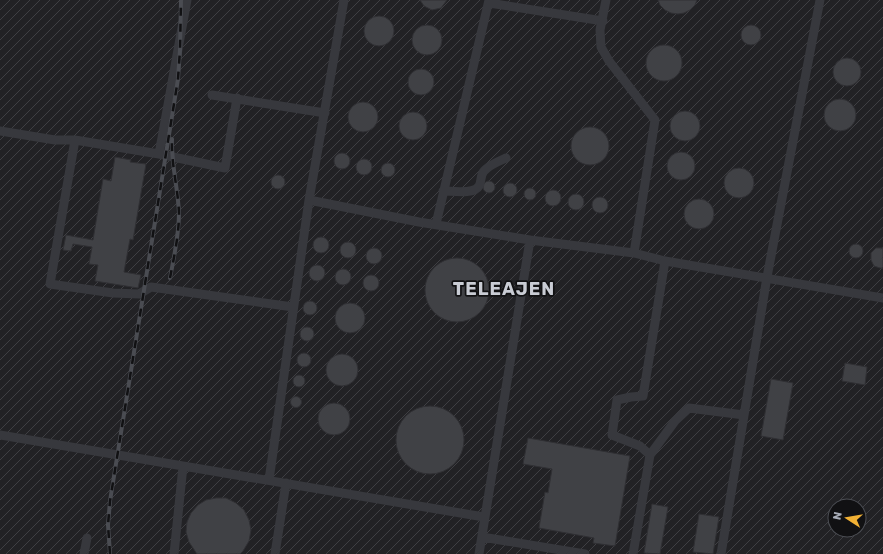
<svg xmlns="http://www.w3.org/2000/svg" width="883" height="554" viewBox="0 0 883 554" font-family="Rubik,sans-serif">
<defs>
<pattern id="industrial-furrows" width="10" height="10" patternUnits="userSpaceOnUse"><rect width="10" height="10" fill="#222225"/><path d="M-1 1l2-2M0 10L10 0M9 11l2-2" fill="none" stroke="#3f3f43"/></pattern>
</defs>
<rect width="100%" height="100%" fill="#161618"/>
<path fill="url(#industrial-furrows)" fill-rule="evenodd" d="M 0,0 L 883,0 L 883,554 L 0,554 ZM 835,506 L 859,506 L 859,530 L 835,530 Z"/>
<path fill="#404145" stroke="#303034" d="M 420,0 L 447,0 L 441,8 L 432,10 L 424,6 Z
M 658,0 L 697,0 L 695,5 L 690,10 L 684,13 L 678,14 L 671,13 L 665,10 L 660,5 Z
M364 31a15 15 0 1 1 30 0a15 15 0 1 1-30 0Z
M412 40a15 15 0 1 1 30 0a15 15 0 1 1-30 0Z
M741 35a10 10 0 1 1 20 0a10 10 0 1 1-20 0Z
M646 63a18 18 0 1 1 36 0a18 18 0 1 1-36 0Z
M833 72a14 14 0 1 1 28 0a14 14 0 1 1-28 0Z
M408 82a13 13 0 1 1 26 0a13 13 0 1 1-26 0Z
M824 115a16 16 0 1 1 32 0a16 16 0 1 1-32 0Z
M348 117a15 15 0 1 1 30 0a15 15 0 1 1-30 0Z
M670 126a15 15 0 1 1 30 0a15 15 0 1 1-30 0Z
M399 126a14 14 0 1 1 28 0a14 14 0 1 1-28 0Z
M571 146a19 19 0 1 1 38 0a19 19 0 1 1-38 0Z
M667 166a14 14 0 1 1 28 0a14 14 0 1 1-28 0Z
M334 161a8 8 0 1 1 16 0a8 8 0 1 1-16 0Z
M 115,157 L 131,160 L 130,162 L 146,164 L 133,240 L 130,239 L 124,272 L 141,275 L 138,288 L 95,281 L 98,265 L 89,264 L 92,247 L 73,244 L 71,251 L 63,250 L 66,235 L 93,240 L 103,179 L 111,181 Z
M356 167a8 8 0 1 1 16 0a8 8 0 1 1-16 0Z
M381 170a7 7 0 1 1 14 0a7 7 0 1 1-14 0Z
M724 183a15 15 0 1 1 30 0a15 15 0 1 1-30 0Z
M271 182a7 7 0 1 1 14 0a7 7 0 1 1-14 0Z
M483 187a6 6 0 1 1 12 0a6 6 0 1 1-12 0Z
M503 190a7 7 0 1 1 14 0a7 7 0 1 1-14 0Z
M524 194a6 6 0 1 1 12 0a6 6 0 1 1-12 0Z
M545 198a8 8 0 1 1 16 0a8 8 0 1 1-16 0Z
M568 202a8 8 0 1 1 16 0a8 8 0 1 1-16 0Z
M592 205a8 8 0 1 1 16 0a8 8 0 1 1-16 0Z
M684 214a15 15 0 1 1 30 0a15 15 0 1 1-30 0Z
M313 245a8 8 0 1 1 16 0a8 8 0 1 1-16 0Z
M340 250a8 8 0 1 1 16 0a8 8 0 1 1-16 0Z
M849 251a7 7 0 1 1 14 0a7 7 0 1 1-14 0Z
M 876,248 L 883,248 L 883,268 L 880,268 L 874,266 L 871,260 L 871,253 Z
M366 256a8 8 0 1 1 16 0a8 8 0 1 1-16 0Z
M425 290a32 32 0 1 1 64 0a32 32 0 1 1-64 0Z
M309 273a8 8 0 1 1 16 0a8 8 0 1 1-16 0Z
M335 277a8 8 0 1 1 16 0a8 8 0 1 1-16 0Z
M363 283a8 8 0 1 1 16 0a8 8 0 1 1-16 0Z
M303 308a7 7 0 1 1 14 0a7 7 0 1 1-14 0Z
M335 318a15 15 0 1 1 30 0a15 15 0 1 1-30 0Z
M300 334a7 7 0 1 1 14 0a7 7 0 1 1-14 0Z
M297 360a7 7 0 1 1 14 0a7 7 0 1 1-14 0Z
M326 370a16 16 0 1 1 32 0a16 16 0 1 1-32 0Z
M 845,363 L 867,367 L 865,385 L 842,381 Z
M293 381a6 6 0 1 1 12 0a6 6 0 1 1-12 0Z
M 771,379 L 793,383 L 783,440 L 761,436 Z
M290.5 402a5.5 5.5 0 1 1 11 0a5.5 5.5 0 1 1-11 0Z
M318 419a16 16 0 1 1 32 0a16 16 0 1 1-32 0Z
M396 440a34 34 0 1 1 68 0a34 34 0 1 1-68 0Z
M 528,438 L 630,456 L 615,546 L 593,543 L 594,538 L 539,528 L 545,492 L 548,493 L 552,469 L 523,464 Z
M 216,498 L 226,498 L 236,503 L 244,510 L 249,520 L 251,530 L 249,541 L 243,551 L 240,554 L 197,554 L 189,542 L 186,532 L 187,522 L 191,513 L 198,505 L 206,500 Z
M 652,504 L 668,507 L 660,554 L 644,553 Z
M 699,514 L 719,517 L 713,554 L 693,552 Z"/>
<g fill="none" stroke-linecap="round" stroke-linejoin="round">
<path stroke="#37383d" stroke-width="9" d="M 606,0 L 600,30 L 601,47 L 609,61 L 655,120 L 634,253
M 489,3 L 603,21
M 212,95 L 325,113
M 0,131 L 55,140 L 75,140 L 159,154 L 225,168 L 237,98
M 75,140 L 50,284 L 113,293 L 139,294 L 151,287 L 293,307
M 159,154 L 187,0
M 443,191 C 452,191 474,195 479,186 C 482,181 480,175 484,171 C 489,165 499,161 506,158
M 309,200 L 419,222 L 530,240 L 634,253 L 665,261 L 883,298
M 436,224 L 489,0
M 0,435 L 484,517
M 650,455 L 640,446 L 612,435 L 617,400 L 631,397 L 643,396 L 665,261
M 269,480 L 309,200 L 344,0
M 482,537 L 585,554
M 84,554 L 87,538
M 174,554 L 183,466
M 275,554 L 286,483
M 479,554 L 530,240
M 633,554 L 650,455 L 675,421 L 689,408 L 744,415
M 721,554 L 767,277 L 820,0"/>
<g stroke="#4a4c52" stroke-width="4">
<path id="rail" d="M 170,278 C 174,257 179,235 179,213 C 178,188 171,164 172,139
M 110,554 L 108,525 L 110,501 L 178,79 L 180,50 L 181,0"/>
</g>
<use href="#rail" stroke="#111113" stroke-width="2.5" stroke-dasharray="8" stroke-linecap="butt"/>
</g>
<g text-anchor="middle" stroke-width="3.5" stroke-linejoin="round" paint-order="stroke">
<g font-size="18" font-weight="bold" letter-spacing="1" fill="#c9ccd4" stroke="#111113">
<text x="504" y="295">TELEAJEN</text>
</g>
</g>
<g transform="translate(847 518) rotate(282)"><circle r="19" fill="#111113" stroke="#4d4f55"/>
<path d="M0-3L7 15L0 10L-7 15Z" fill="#f2b134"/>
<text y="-6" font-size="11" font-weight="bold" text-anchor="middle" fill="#a8adb8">N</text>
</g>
</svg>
